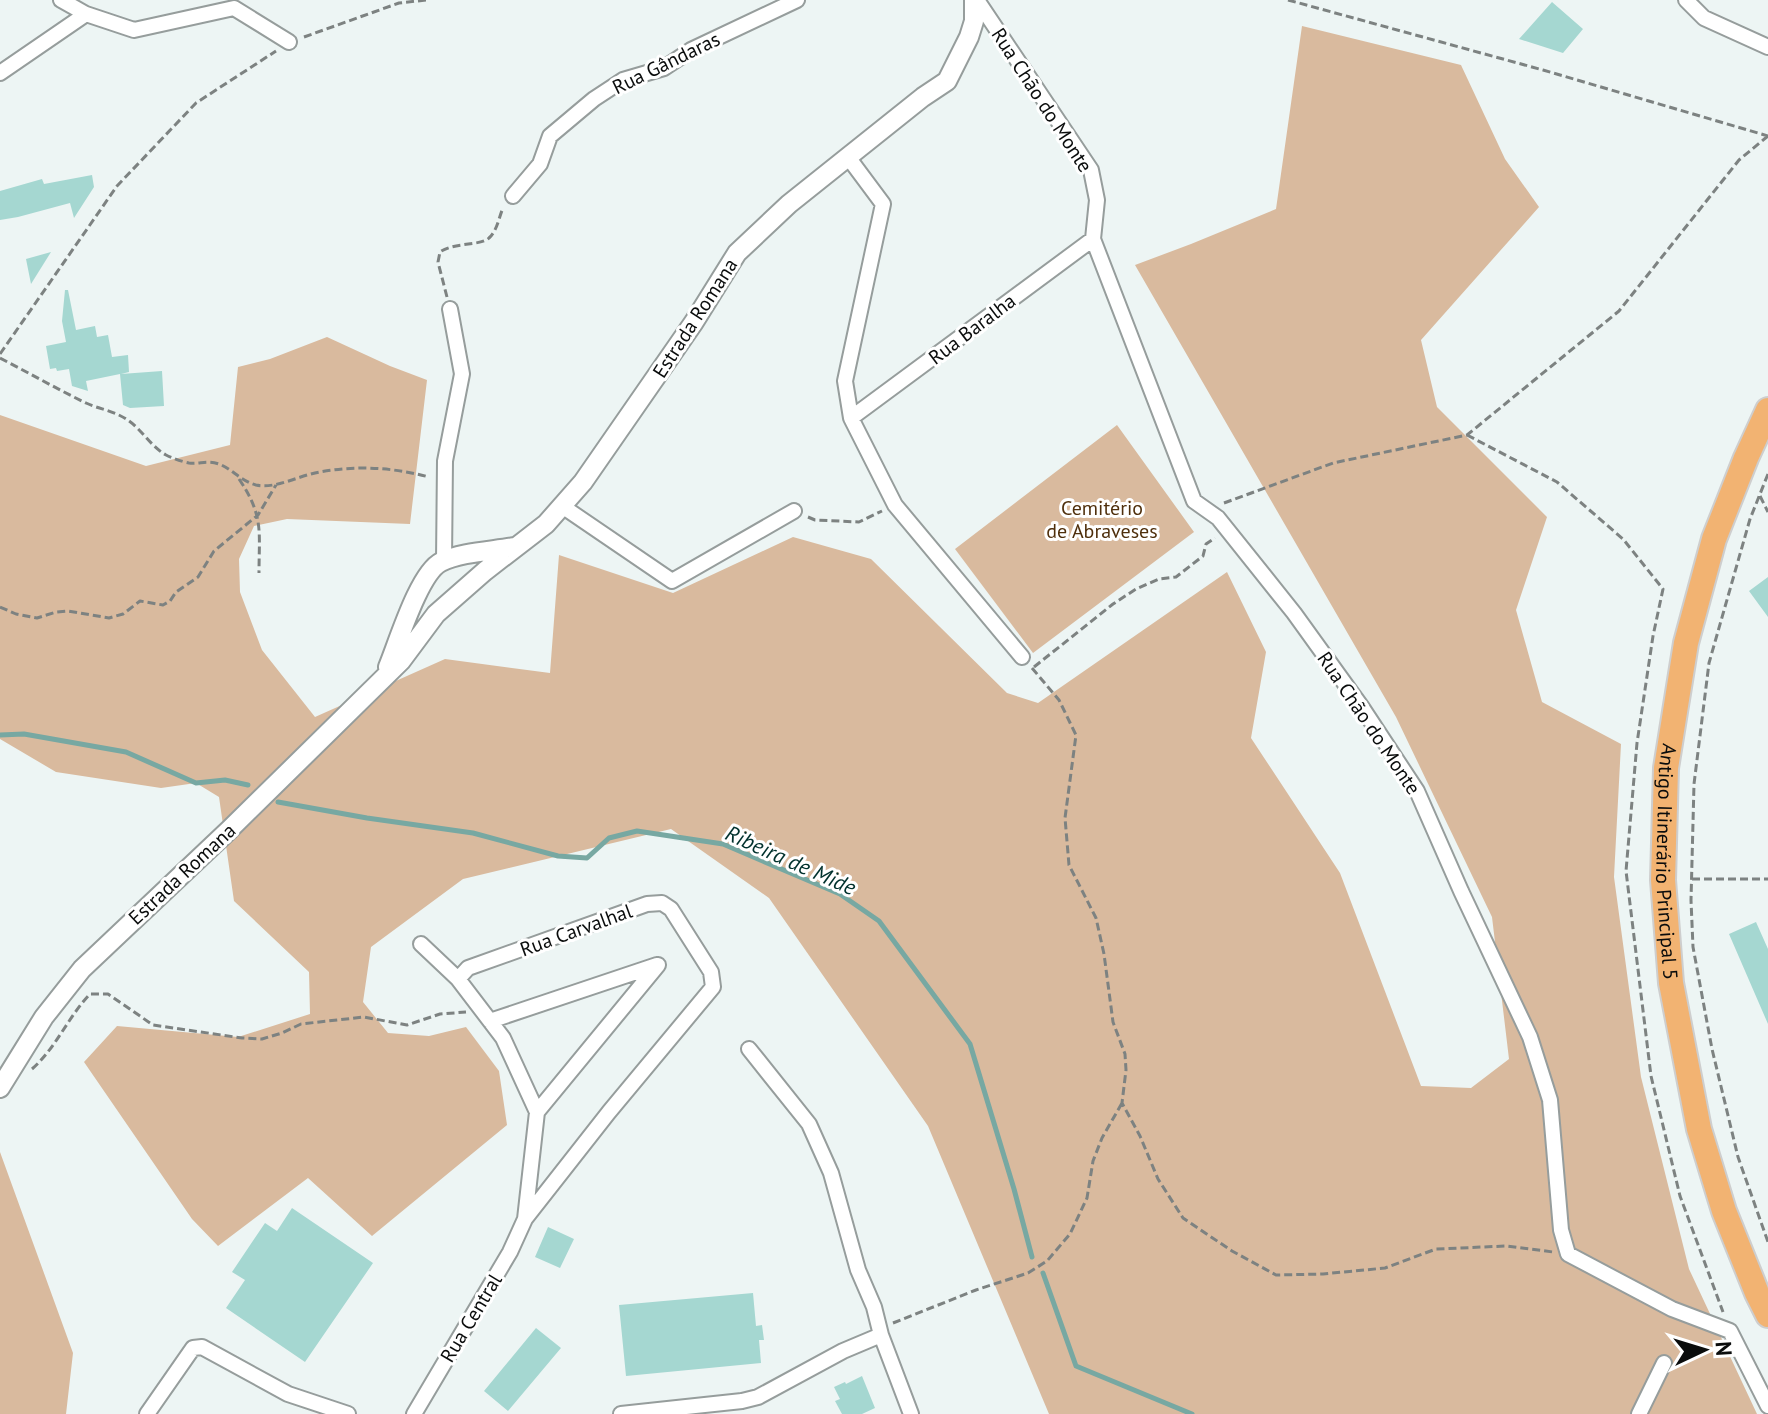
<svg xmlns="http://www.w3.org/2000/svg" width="1768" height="1414" viewBox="0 0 1768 1414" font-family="'PT Sans',sans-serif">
<rect width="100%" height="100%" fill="#edf5f4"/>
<path fill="#d9ba9e" d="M 1302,26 L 1461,65 L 1505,159 L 1539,207 L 1421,340 L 1437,407 L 1547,517 L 1516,610 L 1542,702 L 1621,744 L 1614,877 L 1641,1077 L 1689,1269 L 1757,1414 L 1049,1414 L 928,1126 L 769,898 L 671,829 L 463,879 L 371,947 L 363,1002 L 388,1033 L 429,1036 L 466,1027 L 499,1071 L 507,1125 L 372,1236 L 308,1178 L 218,1246 L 192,1219 L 84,1062 L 117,1026 L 238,1037 L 310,1014 L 309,972 L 234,901 L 219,797 L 196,783 L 161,788 L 56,772 L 0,739 L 0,415 L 146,466 L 230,445 L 238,367 L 270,359 L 327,337 L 390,366 L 427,380 L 410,524 L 287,519 L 254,526 L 239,559 L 240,592 L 262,650 L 315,717 L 445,659 L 550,673 L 559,555 L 673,593 L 793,537 L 871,559 L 1007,693 L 1038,703 L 1227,572 L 1266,652 L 1251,738 L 1340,873 L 1421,1086 L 1471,1088 L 1509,1059 L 1492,917 L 1396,717 L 1135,265 L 1191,244 L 1276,209 Z
M 1117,425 L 1194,532 L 1033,653 L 955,549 Z
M 0,1152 L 73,1353 L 66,1414 L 0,1414 Z"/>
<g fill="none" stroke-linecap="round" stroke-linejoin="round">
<path stroke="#77a8a2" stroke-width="5" d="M 0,735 L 24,734 L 126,752 L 196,783 L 225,780 L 248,785
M 278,802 L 367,818 L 473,833 L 558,856 L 587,858 L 609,838 L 637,831 L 723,844 L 840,894 L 879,921 L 970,1044 L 1014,1189 L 1032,1257
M 1043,1273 L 1076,1366 L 1192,1414"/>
</g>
<path fill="#a5d7d1" d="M 1552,2 L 1583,29 L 1563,53 L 1519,39 Z
M 92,175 L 94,187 L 74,218 L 70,203 L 18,217 L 0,220 L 0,191 L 42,179 L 44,184 Z
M 51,252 L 31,284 L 26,259 Z
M 65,290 L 68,290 L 76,330 L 95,326 L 97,337 L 108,335 L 112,357 L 128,355 L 129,372 L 121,374 L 162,371 L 164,406 L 130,408 L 123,405 L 120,374 L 86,381 L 88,391 L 72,386 L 69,369 L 57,371 L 56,368 L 50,369 L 46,346 L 66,342 L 62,321 Z
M 1768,577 L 1768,617 L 1749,591 Z
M 1756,922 L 1768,949 L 1768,1024 L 1729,934 Z
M 292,1208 L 373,1263 L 305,1362 L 226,1308 L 245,1280 L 232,1272 L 265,1223 L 277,1231 Z
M 548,1227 L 574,1239 L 560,1268 L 535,1257 Z
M 753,1293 L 756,1326 L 762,1325 L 764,1340 L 759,1340 L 761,1363 L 626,1376 L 619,1305 Z
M 536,1328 L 561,1348 L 508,1411 L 484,1391 Z
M 862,1376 L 875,1408 L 862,1414 L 842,1414 L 835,1401 L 840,1399 L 834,1387 L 845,1382 L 846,1384 Z"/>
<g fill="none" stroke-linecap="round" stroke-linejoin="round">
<g stroke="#969d9c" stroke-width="18">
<path id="minor" d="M 61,0 L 86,14 L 134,30 L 234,8 L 289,42
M 977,0 L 1091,170 L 1097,200 L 1093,239 L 1194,501 L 1218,518 L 1294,613 L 1361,706 L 1417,791 L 1461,891 L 1530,1037 L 1550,1100 L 1561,1230 L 1568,1254 L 1672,1309 L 1730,1331 L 1768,1406
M 1686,0 L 1704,18 L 1768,47
M 0,73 L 86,14
M 848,157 L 883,204 L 845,381 L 851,418 L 895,505 L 1022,657
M 513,196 L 540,164 L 550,136 L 594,99 L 623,80 L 664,68 L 691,50 L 797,0
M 851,418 L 1093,239
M 562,506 L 672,581 L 794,511
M 444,561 L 445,461 L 462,374 L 450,309
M 421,944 L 458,979
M 490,1021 L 657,965
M 749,1049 L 809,1124 L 831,1173 L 858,1270 L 874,1307 L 881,1335
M 537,1112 L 658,965
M 147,1414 L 193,1348 L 202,1347 L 288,1394 L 348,1414
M 414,1414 L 510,1252 L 525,1219 L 609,1112 L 713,987 L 711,972 L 671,909 L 662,903 L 647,904 L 468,968 L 458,979 L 503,1038 L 537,1112 L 525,1219
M 621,1414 L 742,1401 L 758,1397 L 843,1351 L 881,1335 L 911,1414
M 1639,1414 L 1664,1363"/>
</g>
<g stroke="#969d9c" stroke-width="22">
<path id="tertiary" d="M 388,667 C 398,643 419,573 441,562 C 461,552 493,551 514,547
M 0,1088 L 44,1017 L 82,969 L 230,829 L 401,661 L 436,614 L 485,571 L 546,524 L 583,482 L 694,322 L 737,253 L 789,204 L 923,97 L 947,81 L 969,37 L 974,21 L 974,0"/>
</g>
<g stroke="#cecece" stroke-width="28">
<g id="trunk">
<path id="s1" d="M 1768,410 L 1746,458 L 1714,539 L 1686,643 L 1666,768 L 1663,880 L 1671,983 L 1699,1129 L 1724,1211 L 1757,1293 L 1768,1315"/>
</g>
</g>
<path stroke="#7d8281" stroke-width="3" stroke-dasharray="8 4" stroke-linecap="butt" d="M 1288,0 L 1543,70 L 1768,136
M 304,37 L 399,3 L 426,0
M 447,297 L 438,262 L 440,252 C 454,242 481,246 489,238 C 497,231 499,217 503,208
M 0,354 L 117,186 L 196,103 L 276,51
M 0,358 C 29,373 57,389 86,403 C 99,409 114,411 126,419 C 141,428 150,446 166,455 C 172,458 183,462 189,463 C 200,464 208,460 219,464 C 232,469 241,481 256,485 C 275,489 296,477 315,473 C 354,465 391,467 429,477
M 1467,435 L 1557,482 L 1623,539 L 1663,589 L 1653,636 L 1637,743 L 1626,871 L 1651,1076 L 1680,1196 L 1723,1312
M 1768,474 L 1750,519 L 1709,663 L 1694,784 L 1691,900 L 1693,947 L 1712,1049 L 1738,1157 L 1768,1242
M 239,479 C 264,516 259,531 259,573
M 1760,496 L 1768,512
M 1224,503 L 1333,463 L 1467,435 L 1619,311 L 1739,160 L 1768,136
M 808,517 L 815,520 L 859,522 L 882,511
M 0,607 L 16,614 L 37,618 L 56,612 L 68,611 L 109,618 L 123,614 L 140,601 L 163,605 L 170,601 L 176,592 L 198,577 L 214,551 L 258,515 L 276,485
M 1034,667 L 1113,604 L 1136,589 L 1159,579 L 1176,577 L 1203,556 L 1206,544 L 1215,538
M 1032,668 L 1059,700 L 1076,735 L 1065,818 L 1069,865 L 1096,918 L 1104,954 L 1113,1022 L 1125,1054 L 1126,1070 L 1122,1103 L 1140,1136 L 1158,1179 L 1183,1218 L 1232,1251 L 1276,1275 L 1323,1274 L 1385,1268 L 1436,1249 L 1507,1246 L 1553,1252
M 1692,879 L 1768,879
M 32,1069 C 56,1048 68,1017 90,994 L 108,994 L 153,1025 L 242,1038 L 262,1039 L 282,1033 L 301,1024 L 364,1017 L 407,1025 L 440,1014 L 466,1012
M 893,1323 L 976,1290 L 1028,1273 L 1047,1261 L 1070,1234 L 1087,1198 L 1093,1161 L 1102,1138 L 1122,1103"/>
<use href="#minor" stroke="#fff" stroke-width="14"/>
<use href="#tertiary" stroke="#fff" stroke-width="18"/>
<use href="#trunk" stroke="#f2b372" stroke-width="24"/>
</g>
<g text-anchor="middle" stroke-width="6" stroke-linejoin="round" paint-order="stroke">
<g font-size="20" fill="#0a0c0c" stroke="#fff">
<text transform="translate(666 63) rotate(-26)" y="7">Rua Gândaras</text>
<text transform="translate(1042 100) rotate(57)" y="7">Rua Chão do Monte</text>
<text transform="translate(695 318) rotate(-57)" y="7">Estrada Romana</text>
<text transform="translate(972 329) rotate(-37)" y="7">Rua Baralha</text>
<text transform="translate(1369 723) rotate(56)" y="7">Rua Chão do Monte</text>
<text dy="7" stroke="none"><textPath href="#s1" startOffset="468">Antigo Itinerário Principal 5</textPath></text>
<text transform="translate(182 874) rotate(-43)" y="7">Estrada Romana</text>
<text transform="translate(576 930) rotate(-20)" y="7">Rua Carvalhal</text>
<text transform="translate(471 1318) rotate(-59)" y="7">Rua Central</text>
</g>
<g font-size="20" fill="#4f2f0c" stroke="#fff">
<text x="1102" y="515">Cemitério<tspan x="1102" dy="23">de Abraveses</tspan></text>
</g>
<g font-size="22" font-style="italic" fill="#00312d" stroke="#fff">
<text transform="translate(791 860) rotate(24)" y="8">Ribeira de Mide</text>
</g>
</g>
<g transform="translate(1704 1350) rotate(86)" stroke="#ffffff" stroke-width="6" paint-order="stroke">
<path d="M0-6L14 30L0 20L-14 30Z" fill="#0a0c0c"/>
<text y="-12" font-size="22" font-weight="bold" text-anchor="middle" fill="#0a0c0c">N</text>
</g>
</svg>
